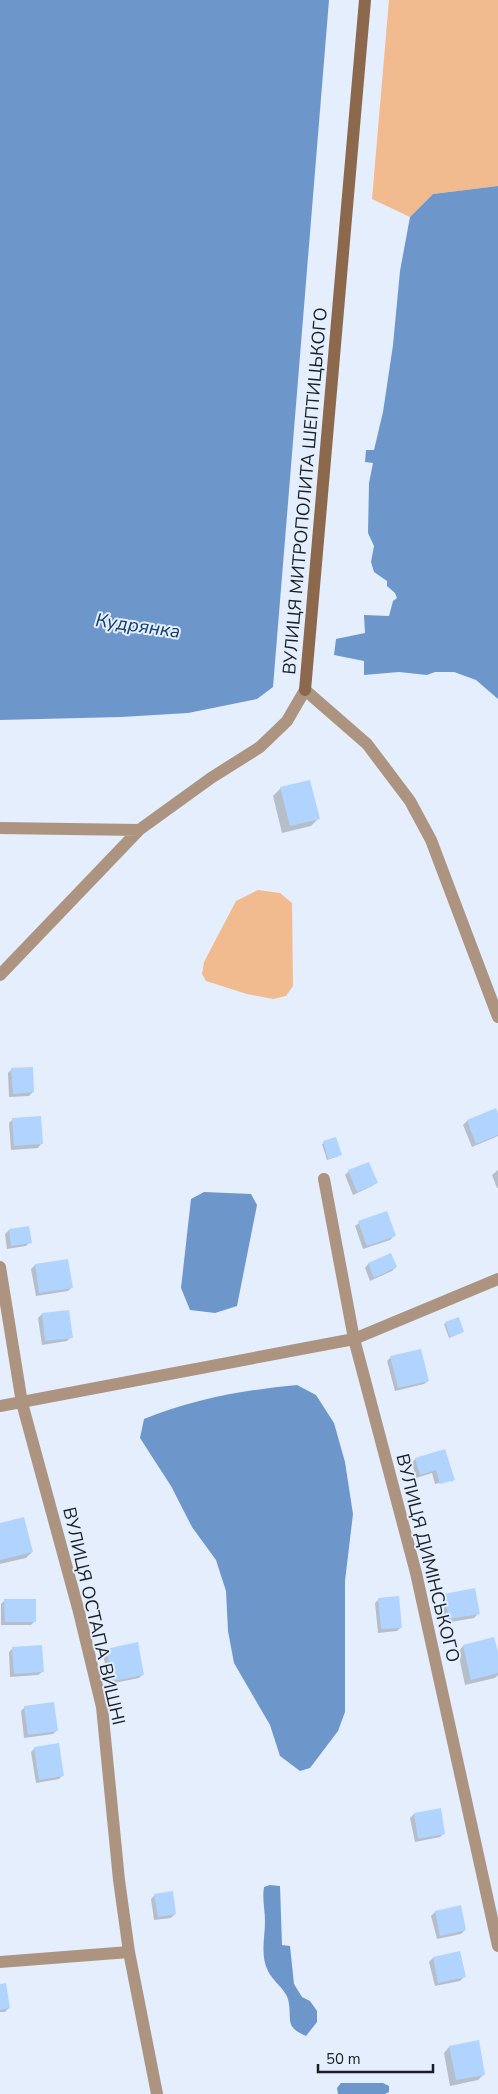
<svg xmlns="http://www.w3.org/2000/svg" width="498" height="2094" viewBox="0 0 498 2094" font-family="'Nunito Sans',sans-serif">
<rect width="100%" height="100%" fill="#e4eefc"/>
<path fill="#f2bb8f" d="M 389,0 L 498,0 L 498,186 L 433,194 L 410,217 L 372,199 Z
M 258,890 L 280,893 L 292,903 L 293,986 L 286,996 L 273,999 L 247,994 L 206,981 L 202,974 L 204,962 L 236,901 Z"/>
<path fill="#6d97ca" d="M 0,0 L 329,0 L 273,687 L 257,699 L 188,713 L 121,717 L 0,720 Z
M 498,186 L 498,699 L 476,680 L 454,672 L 435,672 L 427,675 L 399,672 L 364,675 L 364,661 L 334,655 L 336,639 L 365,633 L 364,615 L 389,616 L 393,601 L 397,598 L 395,593 L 387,586 L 387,581 L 374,572 L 371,562 L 374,546 L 368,533 L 369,483 L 373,463 L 365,462 L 366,450 L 374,450 L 383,412 L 393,345 L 400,271 L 410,217 L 433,194 Z
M 204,1192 L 251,1194 L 257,1205 L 237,1306 L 215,1313 L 190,1310 L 181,1288 L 191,1199 Z
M 297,1385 L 316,1395 L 334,1423 L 345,1462 L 353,1514 L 345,1581 L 345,1712 L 338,1731 L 310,1768 L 300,1771 L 280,1756 L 270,1725 L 234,1663 L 228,1631 L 226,1591 L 216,1560 L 192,1527 L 171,1486 L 140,1438 L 144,1419 C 193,1399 244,1390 297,1385 Z
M 270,1885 L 280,1886 L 282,1945 L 290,1946 L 294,1984 L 302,1997 L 310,2001 L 317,2011 L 317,2022 L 306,2036 C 283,2026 293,2019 288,1999 C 285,1989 272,1980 268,1971 C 260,1955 265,1938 265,1921 C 265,1910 262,1898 264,1887 Z
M 341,2083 L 383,2083 L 389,2086 L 389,2092 L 385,2094 L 338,2094 L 337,2088 Z"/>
<path fill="#0003" d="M 281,788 L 319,818 L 311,826 L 282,833 L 273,796 Z
M 12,1069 L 33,1092 L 29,1096 L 9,1097 L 8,1073 Z
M 495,1110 L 498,1117 L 498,1136 L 472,1147 L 463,1125 L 467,1121 Z
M 13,1119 L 41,1144 L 38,1148 L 11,1150 L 9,1123 Z
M 335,1139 L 339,1156 L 327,1160 L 322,1144 Z
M 498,1170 L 498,1188 L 497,1188 L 492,1175 Z
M 349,1171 L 376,1183 L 372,1186 L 353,1195 L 345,1175 Z
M 359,1223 L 394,1236 L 390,1240 L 363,1249 L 355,1226 Z
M 9,1230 L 30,1242 L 26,1246 L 7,1249 L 5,1234 Z
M 390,1254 L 396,1267 L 392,1271 L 370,1281 L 365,1268 L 368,1264 Z
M 35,1265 L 72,1287 L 68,1291 L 36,1296 L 31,1269 Z
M 68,1311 L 71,1337 L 67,1341 L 42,1345 L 38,1318 L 42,1314 Z
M 446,1323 L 461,1333 L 449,1338 L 444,1324 Z
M 391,1357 L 428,1381 L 424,1384 L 395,1391 L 387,1361 Z
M 415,1459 L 454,1479 L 451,1482 L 451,1480 L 435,1484 L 432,1473 L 416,1478 L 412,1463 Z
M 0,1524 L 32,1552 L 26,1558 L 0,1564 Z
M 444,1595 L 478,1614 L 474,1618 L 445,1623 L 441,1599 Z
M 379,1599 L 401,1627 L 397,1631 L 378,1633 L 375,1603 Z
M 5,1600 L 35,1621 L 31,1625 L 1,1625 L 1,1604 Z
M 463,1646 L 498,1657 L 498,1675 L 495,1678 L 465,1685 L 458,1652 Z
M 13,1648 L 42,1672 L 38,1675 L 10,1677 L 9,1652 Z
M 107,1650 L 143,1674 L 139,1678 L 109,1684 L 103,1654 Z
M 25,1707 L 57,1730 L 53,1734 L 24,1738 L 21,1711 Z
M 35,1748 L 63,1775 L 59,1779 L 36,1783 L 31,1752 Z
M 414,1814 L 444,1833 L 440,1837 L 415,1842 L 410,1818 Z
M 155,1895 L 175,1914 L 171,1918 L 154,1920 L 151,1899 Z
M 460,1907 L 465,1930 L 461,1934 L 437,1939 L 431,1916 L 435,1912 Z
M 459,1952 L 464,1977 L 460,1981 L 435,1986 L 429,1962 L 433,1958 Z
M 0,1985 L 9,2008 L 5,2012 L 0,2012 Z
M 449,2047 L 484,2074 L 478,2080 L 450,2086 L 444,2053 Z"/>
<path fill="#b1d4ff" d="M 310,780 L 320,819 L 290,826 L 280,787 Z
M 33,1067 L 34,1092 L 13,1094 L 11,1068 Z
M 496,1108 L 498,1113 L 498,1135 L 476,1144 L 467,1120 Z
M 41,1116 L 43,1144 L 14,1146 L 12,1118 Z
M 336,1137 L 342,1155 L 328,1159 L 323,1141 Z
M 369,1162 L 378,1183 L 357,1192 L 348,1170 Z
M 387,1211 L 396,1236 L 367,1246 L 358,1221 Z
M 29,1226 L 32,1243 L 11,1246 L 9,1229 Z
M 391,1253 L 397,1267 L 374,1278 L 368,1263 Z
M 68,1259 L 73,1288 L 39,1293 L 35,1264 Z
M 69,1310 L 73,1338 L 45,1341 L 42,1313 Z
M 459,1317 L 464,1332 L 450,1337 L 445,1322 Z
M 421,1349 L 429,1381 L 398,1388 L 390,1356 Z
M 445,1449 L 455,1480 L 440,1484 L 436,1470 L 420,1475 L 415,1458 Z
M 24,1517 L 33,1552 L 0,1560 L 0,1523 Z
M 475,1588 L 480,1614 L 449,1619 L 444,1594 Z
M 399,1596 L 402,1628 L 381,1629 L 378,1598 Z
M 4,1599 L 36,1599 L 36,1622 L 5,1622 Z
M 494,1637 L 498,1652 L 498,1673 L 471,1680 L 463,1645 Z
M 138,1642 L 144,1675 L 113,1681 L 106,1649 Z
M 42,1645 L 44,1672 L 14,1674 L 12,1647 Z
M 54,1702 L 58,1731 L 28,1735 L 24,1706 Z
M 59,1743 L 64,1776 L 39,1780 L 34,1747 Z
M 441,1808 L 445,1834 L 418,1839 L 414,1813 Z
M 173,1891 L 176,1914 L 158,1917 L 154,1894 Z
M 461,1905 L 466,1930 L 440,1936 L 435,1911 Z
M 460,1951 L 466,1977 L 438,1983 L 433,1957 Z
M 6,1983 L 10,2008 L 0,2010 L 0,1984 Z
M 479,2040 L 485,2075 L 456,2080 L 449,2046 Z"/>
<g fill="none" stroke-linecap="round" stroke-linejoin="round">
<path stroke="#ad9481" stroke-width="12" d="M 0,828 L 139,830
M 0,975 L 139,830 L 211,778 L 260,747 L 287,721 L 305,690 L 367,744 L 410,801 L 431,840 L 498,1017
M 324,1179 L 354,1339 L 416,1573 L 498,1946
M 0,1267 L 22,1403 L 79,1612 L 102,1707 L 119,1880 L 129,1952 L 157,2094
M 0,1406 L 354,1339 L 498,1279
M 0,1962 L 129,1952"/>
<path stroke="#8c694d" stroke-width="12" d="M 305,690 L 365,0"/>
</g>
<g text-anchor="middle" stroke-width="4" stroke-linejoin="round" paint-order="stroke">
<g font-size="18" fill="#191e24" stroke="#e4eefc">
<text transform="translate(305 491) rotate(-85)" y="6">ВУЛИЦЯ МИТРОПОЛИТА ШЕПТИЦЬКОГО</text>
<text transform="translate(428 1558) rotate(76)" y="6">ВУЛИЦЯ ДИМІНСЬКОГО</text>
<text transform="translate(94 1616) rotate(77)" y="6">ВУЛИЦЯ ОСТАПА ВИШНІ</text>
</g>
<g font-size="19" font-style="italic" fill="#113c6c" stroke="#e4eefc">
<text transform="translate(138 625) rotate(8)" y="7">Кудрянка</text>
</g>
</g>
<path d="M318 2064v8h115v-8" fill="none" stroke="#191e24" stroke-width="2.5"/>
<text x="326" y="2064" font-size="15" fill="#191e24" stroke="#e4eefc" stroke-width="4" paint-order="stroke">50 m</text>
</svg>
